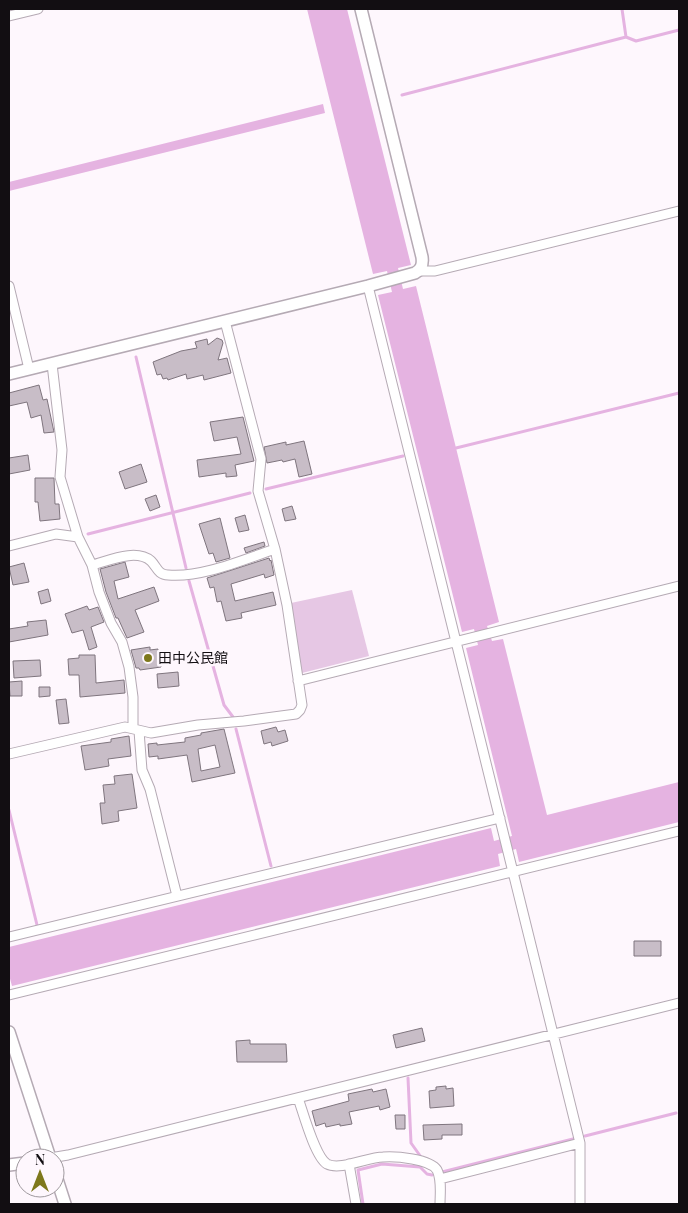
<svg xmlns="http://www.w3.org/2000/svg" width="688" height="1213" viewBox="0 0 688 1213" font-family="'Playfair Display','Noto Sans JP',serif">
<rect width="100%" height="100%" fill="#fef7fd"/>
<path fill="#e6c7e4" d="M 352,590 L 369,656 L 302,673 L 291,603 Z"/>
<path fill="#e5b3e1" d="M 307,9 L 347,9 L 411,265 L 398,268 L 403,289 L 416,286 L 499,622 L 487,626 L 492,641 L 503,639 L 547,815 L 679,782 L 679,822 L 519,862 L 516,849 L 498,854 L 500,866 L 12,986 L 9,975 L 9,947 L 491,828 L 494,841 L 512,836 L 466,648 L 478,645 L 474,629 L 462,632 L 378,295 L 392,292 L 387,271 L 373,274 Z
M 323,104 L 325,113 L 9,191 L 9,182 Z"/>
<g fill="none" stroke-linecap="round" stroke-linejoin="round">
<path stroke="#e5b3e1" stroke-width="3" d="M 626,37 L 636,41 L 679,30
M 402,95 L 626,37 L 622,9
M 136,357 L 186,568
M 456,448 L 679,393
M 266,489 L 403,456
M 88,534 L 250,493
M 189,581 L 224,705 L 233,717
M 236,729 L 271,866
M 9,810 L 37,925
M 408,1078 L 411,1143 L 421,1157
M 585,1136 L 676,1113
M 442,1172 L 573,1139
M 363,1204 L 358,1170 L 382,1164 L 420,1167 L 427,1174 L 432,1175"/>
</g>
<path fill="#c8bdc7" stroke="#7f757e" fill-rule="evenodd" d="M 217,338 L 222,340 L 223,343 L 218,360 L 227,358 L 231,373 L 204,380 L 203,375 L 187,379 L 186,374 L 168,380 L 167,378 L 163,379 L 161,374 L 157,375 L 153,362 L 181,351 L 197,348 L 195,342 L 207,339 L 208,345 Z
M 39,385 L 43,400 L 47,399 L 54,432 L 44,433 L 41,415 L 31,418 L 27,402 L 9,406 L 9,393 Z
M 243,417 L 254,461 L 235,465 L 237,476 L 226,477 L 226,473 L 199,477 L 197,460 L 241,454 L 237,437 L 214,441 L 210,422 Z
M 304,441 L 312,474 L 299,477 L 295,459 L 283,462 L 282,460 L 267,463 L 264,447 L 286,442 L 286,445 Z
M 28,455 L 30,470 L 9,474 L 9,458 Z
M 141,464 L 147,482 L 125,489 L 119,472 Z
M 35,478 L 54,478 L 55,504 L 59,504 L 60,519 L 40,521 L 38,502 L 35,502 Z
M 156,495 L 160,507 L 150,511 L 145,499 Z
M 292,506 L 296,519 L 285,521 L 282,509 Z
M 245,515 L 249,530 L 239,532 L 235,518 Z
M 220,518 L 230,558 L 216,562 L 213,553 L 209,554 L 199,524 Z
M 264,542 L 265,546 L 246,553 L 244,548 Z
M 269,558 L 270,561 L 271,560 L 274,575 L 265,578 L 264,574 L 231,584 L 235,601 L 273,592 L 276,605 L 241,613 L 242,618 L 226,621 L 221,601 L 217,602 L 214,587 L 210,588 L 207,578 Z
M 125,562 L 129,577 L 114,581 L 118,599 L 154,587 L 159,601 L 135,610 L 144,632 L 127,638 L 118,618 L 116,618 L 106,592 L 100,569 Z
M 24,563 L 29,582 L 13,585 L 9,567 Z
M 48,589 L 51,601 L 41,604 L 38,592 Z
M 87,606 L 89,610 L 98,607 L 104,622 L 91,627 L 97,647 L 89,650 L 83,630 L 72,633 L 65,614 Z
M 46,620 L 48,635 L 9,642 L 9,629 L 28,626 L 27,622 Z
M 150,647 L 150,650 L 158,649 L 161,667 L 140,670 L 139,668 L 136,668 L 131,650 Z
M 79,655 L 95,655 L 96,683 L 124,680 L 125,693 L 80,697 L 79,675 L 69,675 L 68,659 L 79,658 Z
M 40,660 L 41,676 L 14,678 L 13,661 Z
M 178,672 L 179,686 L 158,688 L 157,674 Z
M 22,681 L 22,696 L 10,696 L 9,682 Z
M 39,687 L 50,687 L 50,696 L 39,697 Z
M 66,699 L 69,723 L 59,724 L 56,700 Z
M 276,727 L 278,732 L 285,730 L 288,741 L 272,746 L 271,742 L 264,744 L 261,731 Z
M 224,729 L 235,773 L 192,782 L 187,755 L 158,759 L 158,756 L 149,757 L 148,744 L 157,743 L 157,745 L 185,742 L 185,738 L 201,735 L 201,733 ZM 215,745 L 220,767 L 201,771 L 198,749 Z
M 129,736 L 131,756 L 108,759 L 109,766 L 85,770 L 81,746 L 111,742 L 111,739 Z
M 132,774 L 137,808 L 118,811 L 119,821 L 102,824 L 100,803 L 105,803 L 103,785 L 115,784 L 114,776 Z
M 634,941 L 661,941 L 661,956 L 634,956 Z
M 422,1028 L 425,1041 L 396,1048 L 393,1035 Z
M 250,1040 L 250,1044 L 286,1044 L 287,1062 L 237,1062 L 236,1041 Z
M 446,1086 L 446,1089 L 453,1088 L 454,1106 L 430,1108 L 429,1091 L 436,1090 L 436,1087 Z
M 372,1089 L 373,1092 L 386,1089 L 390,1107 L 380,1110 L 379,1106 L 349,1112 L 352,1124 L 340,1126 L 340,1124 L 326,1127 L 325,1123 L 316,1126 L 312,1111 L 349,1101 L 348,1094 Z
M 395,1115 L 405,1115 L 405,1129 L 396,1129 Z
M 462,1124 L 462,1135 L 442,1135 L 442,1139 L 424,1140 L 423,1125 Z"/>
<g fill="none" stroke-linecap="round" stroke-linejoin="round">
<g stroke="#b5aab4" stroke-width="11">
<path id="minor" d="M 9,16 L 38,9
M 420,271 L 435,271 L 679,211
M 9,286 L 29,369
M 368,286 L 580,1143 L 580,1204
M 52,364 L 62,450 L 60,477 L 78,537 L 92,565 L 99,592 L 111,623 L 122,642 L 129,667 L 133,697 L 133,727
M 9,546 L 56,534 L 78,537
M 92,565 C 108,561 136,548 151,561 C 157,567 158,575 168,575 C 202,578 242,560 275,549
M 298,681 L 679,586
M 139,731 L 142,770 L 150,789 L 177,896
M 9,754 L 125,727 L 151,733 L 198,725 L 244,721 L 296,714 L 300,710 L 302,705 L 287,605 L 275,549 L 258,491 L 261,459 L 225,321
M 9,937 L 500,818
M 9,995 L 679,831
M 298,1098 C 303,1112 315,1157 327,1164 C 340,1171 368,1157 383,1157 C 396,1156 430,1159 437,1170 C 442,1180 440,1194 440,1204
M 50,1158 L 68,1155 L 679,1003
M 349,1164 L 356,1204
M 440,1179 L 580,1143"/>
</g>
<g stroke="#b5aab4" stroke-width="14">
<path id="tertiary" d="M 9,374 L 368,286 L 415,273 C 422,269 423,264 422,257 L 361,9
M 9,1032 L 50,1158
M 9,1165 L 25,1163
M 55,1173 L 65,1204"/>
</g>
<use href="#minor" stroke="#fff" stroke-width="9"/>
<use href="#tertiary" stroke="#fff" stroke-width="11"/>
</g>
<circle fill="#7e781c" stroke="#fef7fd" stroke-width="2" cx="148" cy="658" r="5"/>
<g text-anchor="middle" stroke-width="5" stroke-linejoin="round" paint-order="stroke">
<g font-size="14" fill="#120e12" stroke="#fef7fd" text-anchor="start">
<text x="158" y="663">田中公民館</text>
</g>
</g>
<rect width="688" height="1213" fill="none" stroke="#120e12" stroke-width="20"/>
<g transform="translate(40 1173)"><circle r="24" fill="#fef7fd" stroke="#a09a9f"/>
<path d="M0-4L9 19L0 12L-9 19Z" fill="#7e781c"/>
<text y="-8" font-size="14" font-weight="bold" text-anchor="middle" fill="#120e12">N</text>
</g>
</svg>
